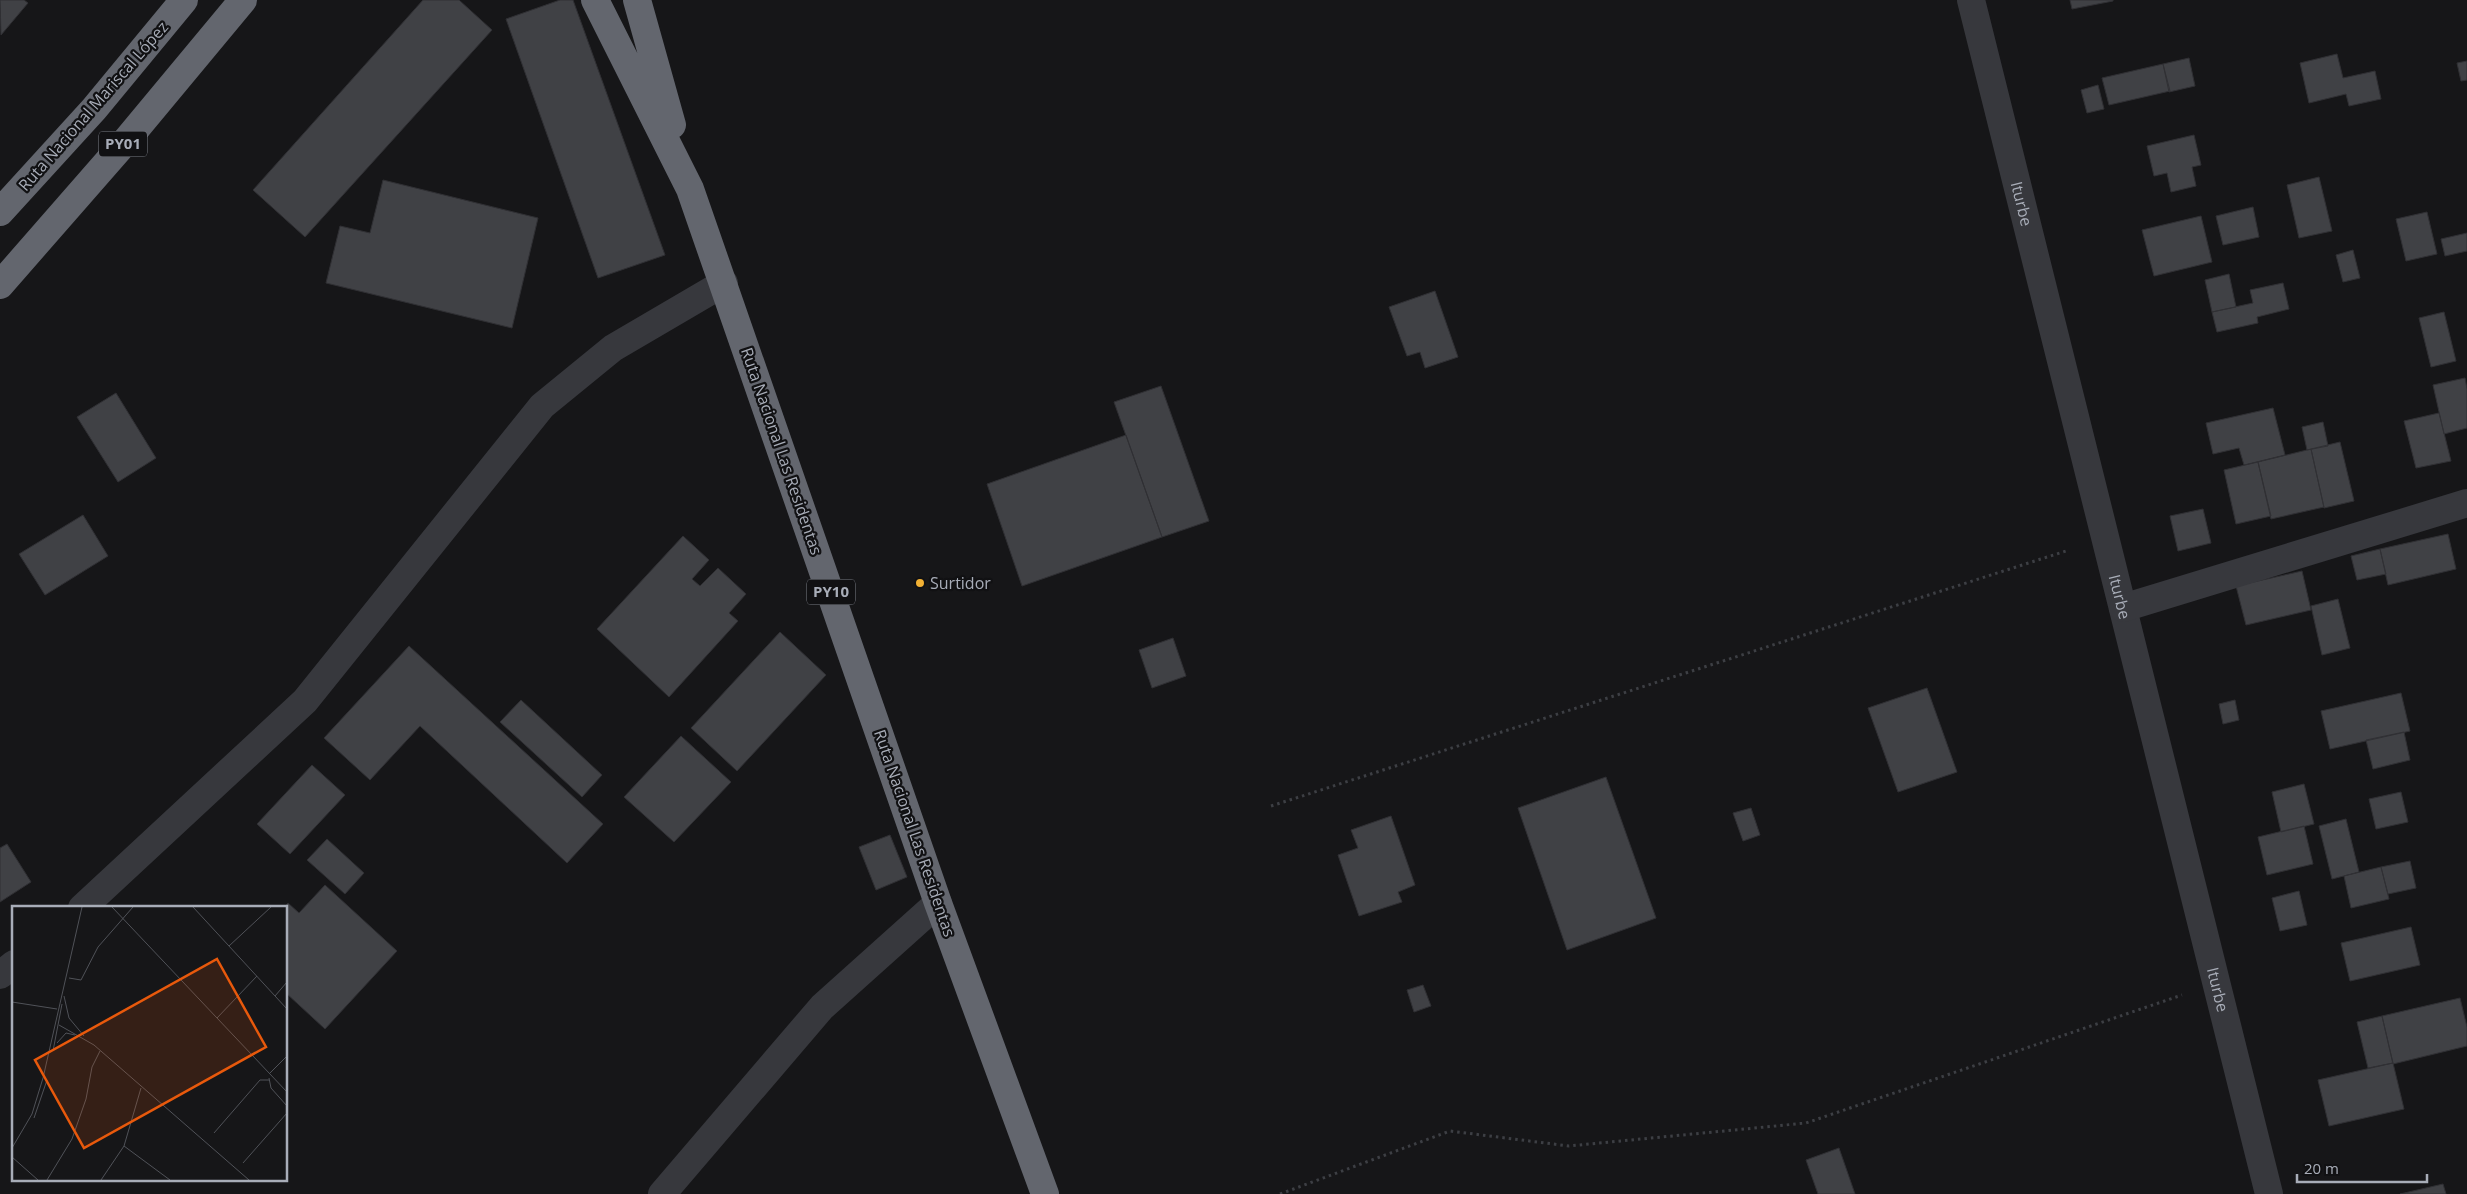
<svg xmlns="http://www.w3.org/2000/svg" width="2467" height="1194" viewBox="0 0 2467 1194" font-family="'Open Sans',sans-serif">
<rect width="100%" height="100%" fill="#161618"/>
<path fill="#404145" stroke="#303034" d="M 0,0 L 24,0 L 28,3 L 1,35 Z
M 423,0 L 459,0 L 492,30 L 305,237 L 253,190 Z
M 560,0 L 573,0 L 665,255 L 598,278 L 506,19 Z
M 2070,0 L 2113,0 L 2113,1 L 2072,9 Z
M 2337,54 L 2343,78 L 2375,71 L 2381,99 L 2349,106 L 2346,94 L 2309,103 L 2300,63 Z
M 2189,58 L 2195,86 L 2169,92 L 2163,64 Z
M 2467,61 L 2467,80 L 2461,81 L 2457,63 Z
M 2163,64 L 2170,91 L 2109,105 L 2102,78 Z
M 2098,85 L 2104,109 L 2087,113 L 2081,90 Z
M 2194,135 L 2201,165 L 2192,167 L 2196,186 L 2171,192 L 2167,173 L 2154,176 L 2147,146 Z
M 2319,177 L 2332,231 L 2299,238 L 2287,185 Z
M 383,180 L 538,218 L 512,328 L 326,283 L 340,226 L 370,233 Z
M 2253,207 L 2259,237 L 2223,245 L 2216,216 Z
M 2427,212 L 2437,254 L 2406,261 L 2396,219 Z
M 2201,216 L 2212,262 L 2154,276 L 2142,230 Z
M 2467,233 L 2467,251 L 2445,256 L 2441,239 Z
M 2353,250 L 2360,278 L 2343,282 L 2336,255 Z
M 2229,274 L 2236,307 L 2212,312 L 2205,280 Z
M 2283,283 L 2289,309 L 2257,317 L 2258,323 L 2217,332 L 2212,312 L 2253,303 L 2250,290 Z
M 1435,291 L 1458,357 L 1425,368 L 1420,352 L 1407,356 L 1389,307 Z
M 2444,312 L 2456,361 L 2431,367 L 2419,318 Z
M 2465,378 L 2467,389 L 2467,428 L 2444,434 L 2433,385 Z
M 1161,386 L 1209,521 L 1162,537 L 1114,402 Z
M 116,393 L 156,458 L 118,482 L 77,417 Z
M 2273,408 L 2285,455 L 2244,465 L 2239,448 L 2213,454 L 2206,423 Z
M 2439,413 L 2451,461 L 2416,468 L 2404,421 Z
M 2323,422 L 2328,446 L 2307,450 L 2302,427 Z
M 1126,435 L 1162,537 L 1022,586 L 987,484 Z
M 2340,442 L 2354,501 L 2324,508 L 2311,449 Z
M 2311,449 L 2324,507 L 2271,519 L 2258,462 Z
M 2258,462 L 2271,516 L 2236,524 L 2224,470 Z
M 2203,509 L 2211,543 L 2178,551 L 2170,516 Z
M 83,515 L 108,556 L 45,595 L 19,554 Z
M 2448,534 L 2456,569 L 2388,585 L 2380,549 Z
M 683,536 L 709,560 L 692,579 L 700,586 L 718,568 L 746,594 L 729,613 L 738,621 L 669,697 L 597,629 Z
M 2380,549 L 2386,574 L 2357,580 L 2351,556 Z
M 2302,571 L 2311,610 L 2246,625 L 2236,586 Z
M 2338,599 L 2350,648 L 2322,655 L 2311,606 Z
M 780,632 L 826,675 L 737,771 L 691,728 Z
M 1173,638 L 1186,676 L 1152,688 L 1139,650 Z
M 409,646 L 603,824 L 567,863 L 420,726 L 370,780 L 324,738 Z
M 1927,688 L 1957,772 L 1898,792 L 1868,708 Z
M 2401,693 L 2410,731 L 2330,749 L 2321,711 Z
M 521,700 L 602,775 L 582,797 L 500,722 Z
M 2235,700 L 2239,720 L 2223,724 L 2219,704 Z
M 2404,732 L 2410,760 L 2373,769 L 2366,740 Z
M 681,736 L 731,782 L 674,842 L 624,797 Z
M 312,765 L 345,795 L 290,854 L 257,824 Z
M 1606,777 L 1656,918 L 1567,950 L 1518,808 Z
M 2304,784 L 2314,824 L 2281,832 L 2272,792 Z
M 2401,792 L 2408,822 L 2376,829 L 2369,799 Z
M 1751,808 L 1760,835 L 1743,841 L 1733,813 Z
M 1391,816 L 1415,885 L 1398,892 L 1402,902 L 1359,916 L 1338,855 L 1358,848 L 1351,830 Z
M 2346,819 L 2359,872 L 2332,879 L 2319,826 Z
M 2304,826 L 2313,864 L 2267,875 L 2258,837 Z
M 890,835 L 907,877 L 876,890 L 859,847 Z
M 327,839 L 364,873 L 345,894 L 307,860 Z
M 7,844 L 31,882 L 0,902 L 0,848 Z
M 2410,861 L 2416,888 L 2388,894 L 2381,867 Z
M 2381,867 L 2389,899 L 2351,908 L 2344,876 Z
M 325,885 L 397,951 L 325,1029 L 286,993 L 286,908 L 283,908 L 288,903 L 299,913 Z
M 2299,891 L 2307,925 L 2280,931 L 2272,898 Z
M 2411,927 L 2420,965 L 2350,981 L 2341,943 Z
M 1423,985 L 1431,1006 L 1414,1012 L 1407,990 Z
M 2460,998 L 2467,1027 L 2467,1046 L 2393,1064 L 2382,1016 Z
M 2382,1016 L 2393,1063 L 2368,1068 L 2357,1022 Z
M 2393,1063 L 2404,1109 L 2329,1126 L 2318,1080 Z
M 1839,1148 L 1855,1194 L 1818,1194 L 1806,1160 Z
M 2443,1184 L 2446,1194 L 2400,1194 Z"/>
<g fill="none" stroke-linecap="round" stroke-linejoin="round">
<path stroke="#3d3f44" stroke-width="3" stroke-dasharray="2.5 4" stroke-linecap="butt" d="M 1271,806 L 2069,550
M 1280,1194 L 1450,1131 L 1569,1146 L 1806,1123 L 2182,995"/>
<g stroke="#37383d" stroke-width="28">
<path id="s1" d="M 1971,0 L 2269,1194"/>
<path d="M 2123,608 L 2467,503"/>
<path d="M 82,908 L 305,701 L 542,406 L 613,348 L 724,283"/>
<path d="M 0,975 L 14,964"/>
<path d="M 662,1194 L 822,1007 L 938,903"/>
</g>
<path stroke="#63666e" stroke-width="28" d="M 595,0 L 690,189 L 938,903 L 1045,1194
M 637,0 L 672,125
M 0,212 L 94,109 L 184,0
M 0,285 L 125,142 L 243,0"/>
</g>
<circle fill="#f2b134" stroke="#111113" stroke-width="2" cx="920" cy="583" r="5"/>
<g text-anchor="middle" stroke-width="4.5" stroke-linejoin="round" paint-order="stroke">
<g fill="#111113" stroke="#7b7e86" stroke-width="1">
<rect x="99" y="131.5" width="48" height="25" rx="4"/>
<rect x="807" y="579.5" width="48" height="25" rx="4"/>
</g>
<g font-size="15" font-weight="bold" fill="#a8adb8">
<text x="123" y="149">PY01</text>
<text x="831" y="597">PY10</text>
</g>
<g font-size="16" fill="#a8adb8" stroke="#111113">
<text transform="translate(93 106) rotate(-49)" y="6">Ruta Nacional Mariscal López</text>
<text dy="6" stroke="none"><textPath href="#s1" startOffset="210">Iturbe</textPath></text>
<text transform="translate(782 451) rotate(71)" y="6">Ruta Nacional Las Residentas</text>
<text dy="6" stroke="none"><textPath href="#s1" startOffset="615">Iturbe</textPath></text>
<text transform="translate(915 833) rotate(71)" y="6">Ruta Nacional Las Residentas</text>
<text dy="6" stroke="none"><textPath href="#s1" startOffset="1020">Iturbe</textPath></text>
</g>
<g font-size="16" fill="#a8adb8" stroke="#111113" text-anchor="start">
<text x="930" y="589">Surtidor</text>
</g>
</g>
<g transform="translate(12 906)">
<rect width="275" height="275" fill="#161618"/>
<path fill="none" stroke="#505258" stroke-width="1" d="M 100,1 L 275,186M 181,1 L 275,103M 217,40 L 259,1M 57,72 L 69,74 L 86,41 L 121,1M 52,90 L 57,112 L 72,130M 263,90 L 275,76M 0,96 L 45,103M 205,112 L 245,70M 47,119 L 82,139 L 237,274M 45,137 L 54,127 L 63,129M 41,145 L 50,98M 257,168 L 275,150M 257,172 L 259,182 L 275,200M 22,212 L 35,174M 202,227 L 248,174 L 257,174M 112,240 L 158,274M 0,242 L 20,208 L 31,172 L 70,1M 0,251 L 26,274M 231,257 L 275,207M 35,274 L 60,233 L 74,193 L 80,161 L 88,145M 89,274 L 112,240 L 129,182"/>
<path fill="#e8590c" fill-opacity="0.15" stroke="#e8590c" stroke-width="2.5" d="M 205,53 L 254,141 L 72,242 L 23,154 Z"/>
<rect width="275" height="275" fill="none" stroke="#a8adb8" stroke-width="2.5"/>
</g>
<path d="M2297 1174v8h130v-8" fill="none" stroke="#a8adb8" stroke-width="2.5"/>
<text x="2304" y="1174" font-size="15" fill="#a8adb8" stroke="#111113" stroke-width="4" paint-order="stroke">20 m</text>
</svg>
